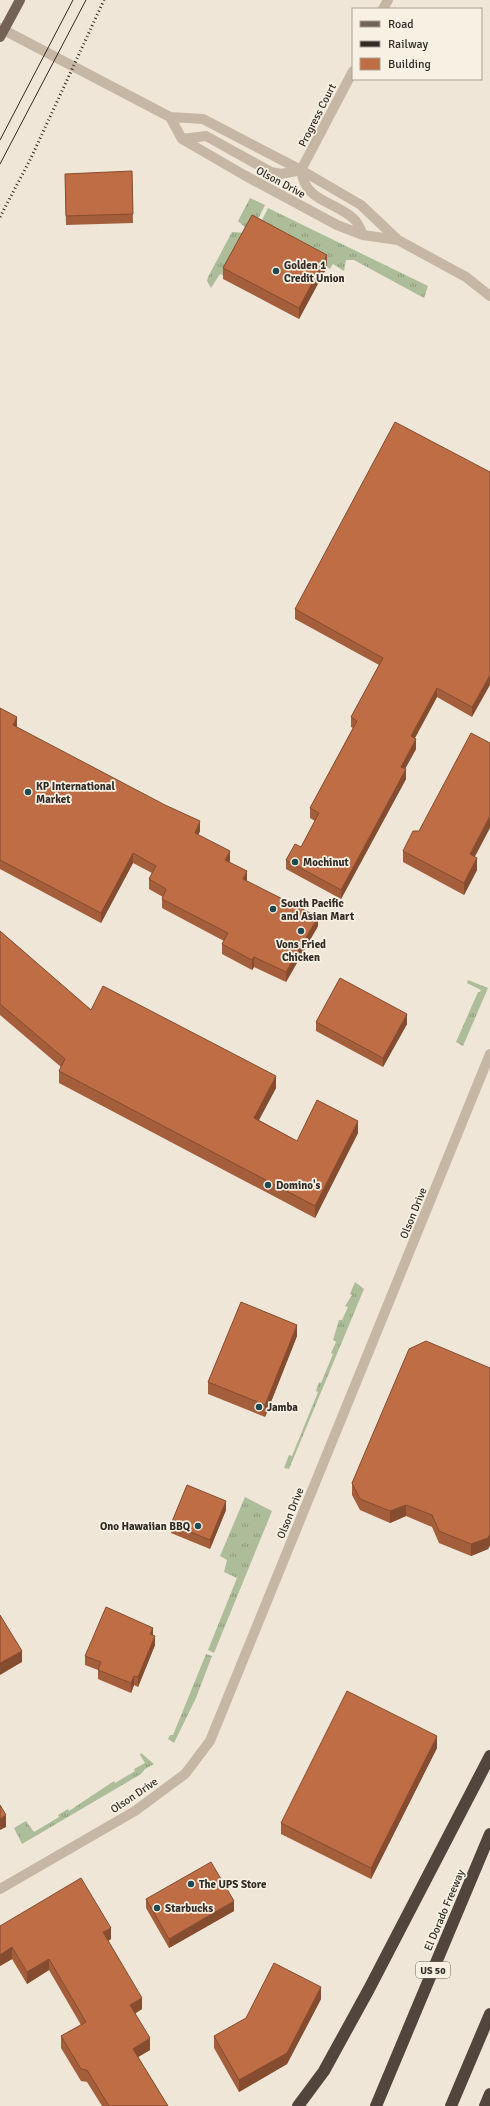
<svg xmlns="http://www.w3.org/2000/svg" width="490" height="2106" viewBox="0 0 490 2106" font-family="Signika,sans-serif">
<defs>
<pattern id="grass-tufts" width="24" height="20" patternUnits="userSpaceOnUse"><rect width="24" height="20" fill="#adbd99"/><path d="M3 7l-1-3M5 7V3M7 7l1-3M15 17l-1-3M17 17v-4M19 17l1-3" fill="none" stroke="#8d9a7d"/></pattern>
</defs>
<rect width="100%" height="100%" fill="#efe6d7"/>
<path fill="url(#grass-tufts)" d="M 250,198 L 265,205 L 257,221 L 248,230 L 238,221 Z
M 268,208 L 428,286 L 424,298 L 354,260 L 346,260 L 344,271 L 333,264 L 330,269 L 258,228 Z
M 232,232 L 247,233 L 224,276 L 220,274 L 211,288 L 207,281 L 208,277 Z
M 468,980 L 488,988 L 463,1046 L 456,1042 L 478,992 L 480,992 L 481,990 L 467,983 Z
M 355,1282 L 364,1289 L 289,1469 L 284,1468 L 289,1455 L 292,1456 L 318,1392 L 316,1391 L 319,1382 L 321,1383 L 333,1354 L 331,1353 L 336,1342 L 333,1340 L 339,1320 L 342,1320 L 348,1307 L 345,1306 L 352,1295 L 350,1294 Z
M 245,1497 L 272,1511 L 214,1653 L 208,1650 L 237,1578 L 224,1572 L 227,1560 L 220,1556 Z
M 206,1654 L 212,1656 L 196,1698 L 174,1743 L 168,1739 L 170,1735 L 173,1735 Z
M 141,1753 L 154,1764 L 145,1769 L 141,1774 L 22,1844 L 14,1828 L 26,1821 L 34,1832 L 59,1817 L 58,1815 L 68,1809 L 69,1811 L 114,1781 L 115,1783 L 135,1771 L 134,1769 L 145,1763 L 140,1755 Z"/>
<g fill="none" stroke-linecap="round" stroke-linejoin="round">
<path stroke="#c6b7a4" stroke-width="10" d="M 383,9 L 388,0
M 0,28 L 170,117 L 203,119 L 301,170 L 361,205 L 398,240 L 466,277 L 490,296
M 170,117 L 182,139 L 244,175 L 337,225 L 363,235 L 398,240
M 182,139 L 206,136 L 271,172 L 281,174 L 301,170
M 301,170 L 353,71
M 301,170 C 305,202 333,200 354,219 C 358,223 361,230 363,235
M 0,1889 L 135,1811 L 185,1774 L 210,1741 L 490,1054"/>
<path stroke="#736357" stroke-width="10" d="M 0,37 L 20,0"/>
<path stroke="#52453d" stroke-width="12" d="M 298,2106 L 324,2071 L 369,1989 L 490,1756
M 376,2106 L 490,1834
M 451,2106 L 490,2014
M 485,2106 L 490,2094"/>
<path stroke="#322a25" stroke-width="1" d="M 0,140 L 73,0
M 0,164 L 86,0"/>
<path stroke="#322a25" stroke-width="3" stroke-dasharray="1 3" stroke-linecap="butt" d="M 0,217 L 31,158 L 104,0"/>
</g>
<path fill="#a45e3b" d="M 132,171 L 133,223 L 66,225 L 65,183 Z
M 327,267 L 299,319 L 223,279 L 223,268 Z
M 490,472 L 472,717 L 437,697 L 415,738 L 416,749 L 405,769 L 406,779 L 341,899 L 286,869 L 286,860 L 301,847 L 315,821 L 310,818 L 310,808 L 353,728 L 351,727 L 351,717 L 379,665 L 295,619 L 295,609 Z
M 0,708 L 17,726 L 17,727 L 200,831 L 198,835 L 230,861 L 229,862 L 247,881 L 318,926 L 286,982 L 254,967 L 252,970 L 222,954 L 222,944 L 224,941 L 162,908 L 162,899 L 163,897 L 149,889 L 149,879 L 152,873 L 133,863 L 101,923 L 0,869 Z
M 403,851 L 475,857 L 477,870 L 464,895 L 403,862 Z
M 0,931 L 91,1010 L 276,1088 L 259,1120 L 297,1141 L 358,1133 L 315,1218 L 59,1083 L 59,1071 L 61,1067 L 0,1015 Z
M 316,1022 L 407,1024 L 383,1067 L 316,1031 Z
M 297,1336 L 265,1417 L 208,1394 L 208,1382 Z
M 490,1368 L 490,1545 L 488,1549 L 471,1556 L 439,1543 L 432,1527 L 406,1516 L 390,1523 L 360,1510 L 352,1495 L 352,1483 Z
M 226,1510 L 210,1549 L 171,1533 L 171,1524 Z
M 153,1635 L 155,1645 L 138,1687 L 134,1685 L 131,1693 L 98,1679 L 98,1670 L 85,1665 L 85,1656 Z
M 437,1748 L 371,1879 L 281,1834 L 281,1823 Z
M 146,1899 L 234,1911 L 169,1948 L 146,1908 Z
M 0,1926 L 111,1939 L 108,1941 L 142,2009 L 135,2013 L 150,2050 L 138,2057 L 168,2106 L 102,2106 L 87,2082 L 81,2081 L 61,2048 L 61,2036 L 81,2025 L 49,1970 L 27,1984 L 12,1959 L 0,1966 Z
M 321,1999 L 287,2064 L 239,2092 L 214,2048 L 214,2036 Z"/>
<path fill="#864c30" d="M 327,255 L 327,267 L 299,319 L 299,308 Z
M 490,675 L 490,685 L 472,717 L 472,707 Z
M 437,688 L 437,697 L 411,745 L 411,736 Z
M 17,717 L 17,726 L 13,735 L 13,725 Z
M 416,739 L 416,749 L 401,776 L 401,767 Z
M 406,769 L 406,779 L 341,899 L 341,890 Z
M 490,816 L 490,828 L 470,866 L 470,854 Z
M 200,821 L 200,831 L 195,843 L 195,833 Z
M 230,851 L 230,861 L 225,870 L 225,860 Z
M 133,853 L 133,863 L 101,923 L 101,913 Z
M 477,858 L 477,870 L 464,895 L 464,883 Z
M 247,871 L 247,880 L 243,888 L 243,879 Z
M 318,917 L 318,926 L 286,982 L 286,972 Z
M 254,957 L 254,967 L 252,970 L 252,960 Z
M 407,1014 L 407,1024 L 383,1067 L 383,1058 Z
M 276,1076 L 276,1088 L 254,1129 L 254,1118 Z
M 358,1121 L 358,1133 L 315,1218 L 315,1206 Z
M 297,1325 L 297,1336 L 265,1417 L 265,1405 Z
M 226,1501 L 226,1510 L 210,1549 L 210,1540 Z
M 406,1505 L 406,1516 L 390,1523 L 390,1511 Z
M 490,1534 L 490,1545 L 488,1549 L 471,1556 L 471,1544 Z
M 153,1628 L 153,1637 L 150,1634 Z
M 155,1636 L 155,1645 L 138,1687 L 138,1677 Z
M 22,1651 L 22,1662 L 0,1675 L 0,1663 Z
M 134,1676 L 134,1685 L 131,1693 L 131,1683 Z
M 437,1736 L 437,1748 L 371,1879 L 371,1868 Z
M 6,1815 L 6,1827 L 0,1830 L 0,1819 Z
M 234,1901 L 234,1911 L 169,1948 L 169,1939 Z
M 111,1928 L 111,1939 L 103,1944 L 103,1932 Z
M 12,1947 L 12,1959 L 0,1966 L 0,1955 Z
M 49,1959 L 49,1970 L 27,1984 L 27,1972 Z
M 321,1987 L 321,1999 L 287,2064 L 239,2092 L 239,2080 Z
M 142,1998 L 142,2009 L 130,2017 L 130,2005 Z
M 150,2038 L 150,2050 L 133,2060 L 133,2049 Z"/>
<path fill="#bf6d45" stroke="#864c30" d="M 132,171 L 133,214 L 66,216 L 65,174 Z
M 252,215 L 327,255 L 299,308 L 223,268 Z
M 395,422 L 490,472 L 490,675 L 472,707 L 437,688 L 411,736 L 416,739 L 401,767 L 406,769 L 341,890 L 286,860 L 295,844 L 301,847 L 319,813 L 310,808 L 357,721 L 351,717 L 383,658 L 295,609 Z
M 0,708 L 17,717 L 13,725 L 165,805 L 200,821 L 195,833 L 230,851 L 225,860 L 247,871 L 243,879 L 318,917 L 286,972 L 254,957 L 252,960 L 222,944 L 228,933 L 162,899 L 166,889 L 149,879 L 156,866 L 133,853 L 101,913 L 0,860 Z
M 471,733 L 490,743 L 490,816 L 470,854 L 477,858 L 464,883 L 403,851 L 413,831 L 419,831 Z
M 0,931 L 91,1010 L 103,986 L 276,1076 L 254,1118 L 297,1141 L 317,1100 L 358,1121 L 315,1206 L 59,1071 L 65,1059 L 0,1004 Z
M 340,978 L 407,1014 L 383,1058 L 316,1022 Z
M 241,1302 L 297,1325 L 265,1405 L 208,1382 Z
M 426,1341 L 490,1368 L 490,1534 L 488,1538 L 471,1544 L 439,1531 L 432,1515 L 406,1505 L 390,1511 L 360,1499 L 352,1483 L 409,1349 Z
M 187,1485 L 226,1501 L 210,1540 L 171,1524 Z
M 106,1607 L 153,1628 L 150,1634 L 155,1636 L 138,1677 L 134,1676 L 131,1683 L 98,1670 L 101,1662 L 85,1656 Z
M 0,1615 L 22,1651 L 0,1663 Z
M 347,1691 L 437,1736 L 371,1868 L 281,1823 Z
M 0,1805 L 6,1815 L 0,1819 Z
M 211,1862 L 234,1901 L 169,1939 L 146,1899 Z
M 81,1878 L 111,1928 L 103,1932 L 142,1998 L 130,2005 L 150,2038 L 133,2049 L 168,2106 L 109,2106 L 87,2070 L 81,2069 L 61,2036 L 86,2022 L 49,1959 L 27,1972 L 12,1947 L 0,1955 L 0,1926 Z
M 274,1963 L 321,1987 L 287,2053 L 239,2080 L 214,2036 L 246,2018 Z"/>
<g fill="#1e4951" stroke="#f7f0e3" stroke-width="1.5">
<circle cx="276" cy="271" r="4"/>
<circle cx="28" cy="792" r="4"/>
<circle cx="295" cy="862" r="4"/>
<circle cx="273" cy="909" r="4"/>
<circle cx="301" cy="931" r="4"/>
<circle cx="268" cy="1185" r="4"/>
<circle cx="259" cy="1407" r="4"/>
<circle cx="198" cy="1526" r="4"/>
<circle cx="191" cy="1884" r="4"/>
<circle cx="157" cy="1908" r="4"/>
</g>
<g text-anchor="middle" stroke-width="3.5" stroke-linejoin="round" paint-order="stroke">
<rect fill="#f7f0e3" stroke="#6d655e" stroke-width="1" x="416" y="1962" width="34" height="16" rx="3"/>
<g font-size="10" font-weight="bold" fill="#322a25">
<text x="433" y="1974">US 50</text>
</g>
<g font-size="11" fill="#322a25" stroke="#f7f0e3">
<text transform="translate(317 115) rotate(-63)" y="4">Progress Court</text>
<text transform="translate(281 182) rotate(28)" y="4">Olson Drive</text>
<text transform="translate(413 1213) rotate(-68)" y="4">Olson Drive</text>
<text transform="translate(290 1513) rotate(-68)" y="4">Olson Drive</text>
<text transform="translate(134 1795) rotate(-34)" y="4">Olson Drive</text>
<text transform="translate(444 1910) rotate(-67)" y="4">El Dorado Freeway</text>
</g>
<g font-size="11" font-weight="bold" fill="#322a25" stroke="#f7f0e3" text-anchor="start">
<text x="284" y="269">Golden 1<tspan x="284" dy="13">Credit Union</tspan></text>
<text x="36" y="790">KP International<tspan x="36" dy="13">Market</tspan></text>
<text x="303" y="866">Mochinut</text>
<text x="281" y="907">South Pacific<tspan x="281" dy="13">and Asian Mart</tspan></text>
<text x="301" y="948" text-anchor="middle">Vons Fried<tspan x="301" dy="13">Chicken</tspan></text>
<text x="276" y="1189">Domino's</text>
<text x="267" y="1411">Jamba</text>
<text x="190" y="1530" text-anchor="end">Ono Hawaiian BBQ</text>
<text x="199" y="1888">The UPS Store</text>
<text x="165" y="1912">Starbucks</text>
</g>
</g>
<rect x="352" y="8" width="130" height="72" fill="#f7f0e3" stroke="#a8a197"/>
<rect x="360" y="21" width="20" height="6" fill="#736357" stroke="#a8a197"/>
<text x="388" y="28" font-size="12" fill="#322a25">Road</text>
<rect x="360" y="41" width="20" height="6" fill="#322a25" stroke="#a8a197"/>
<text x="388" y="48" font-size="12" fill="#322a25">Railway</text>
<rect x="360" y="58" width="20" height="12" fill="#bf6d45" stroke="#a8a197"/>
<text x="388" y="68" font-size="12" fill="#322a25">Building</text>
</svg>
